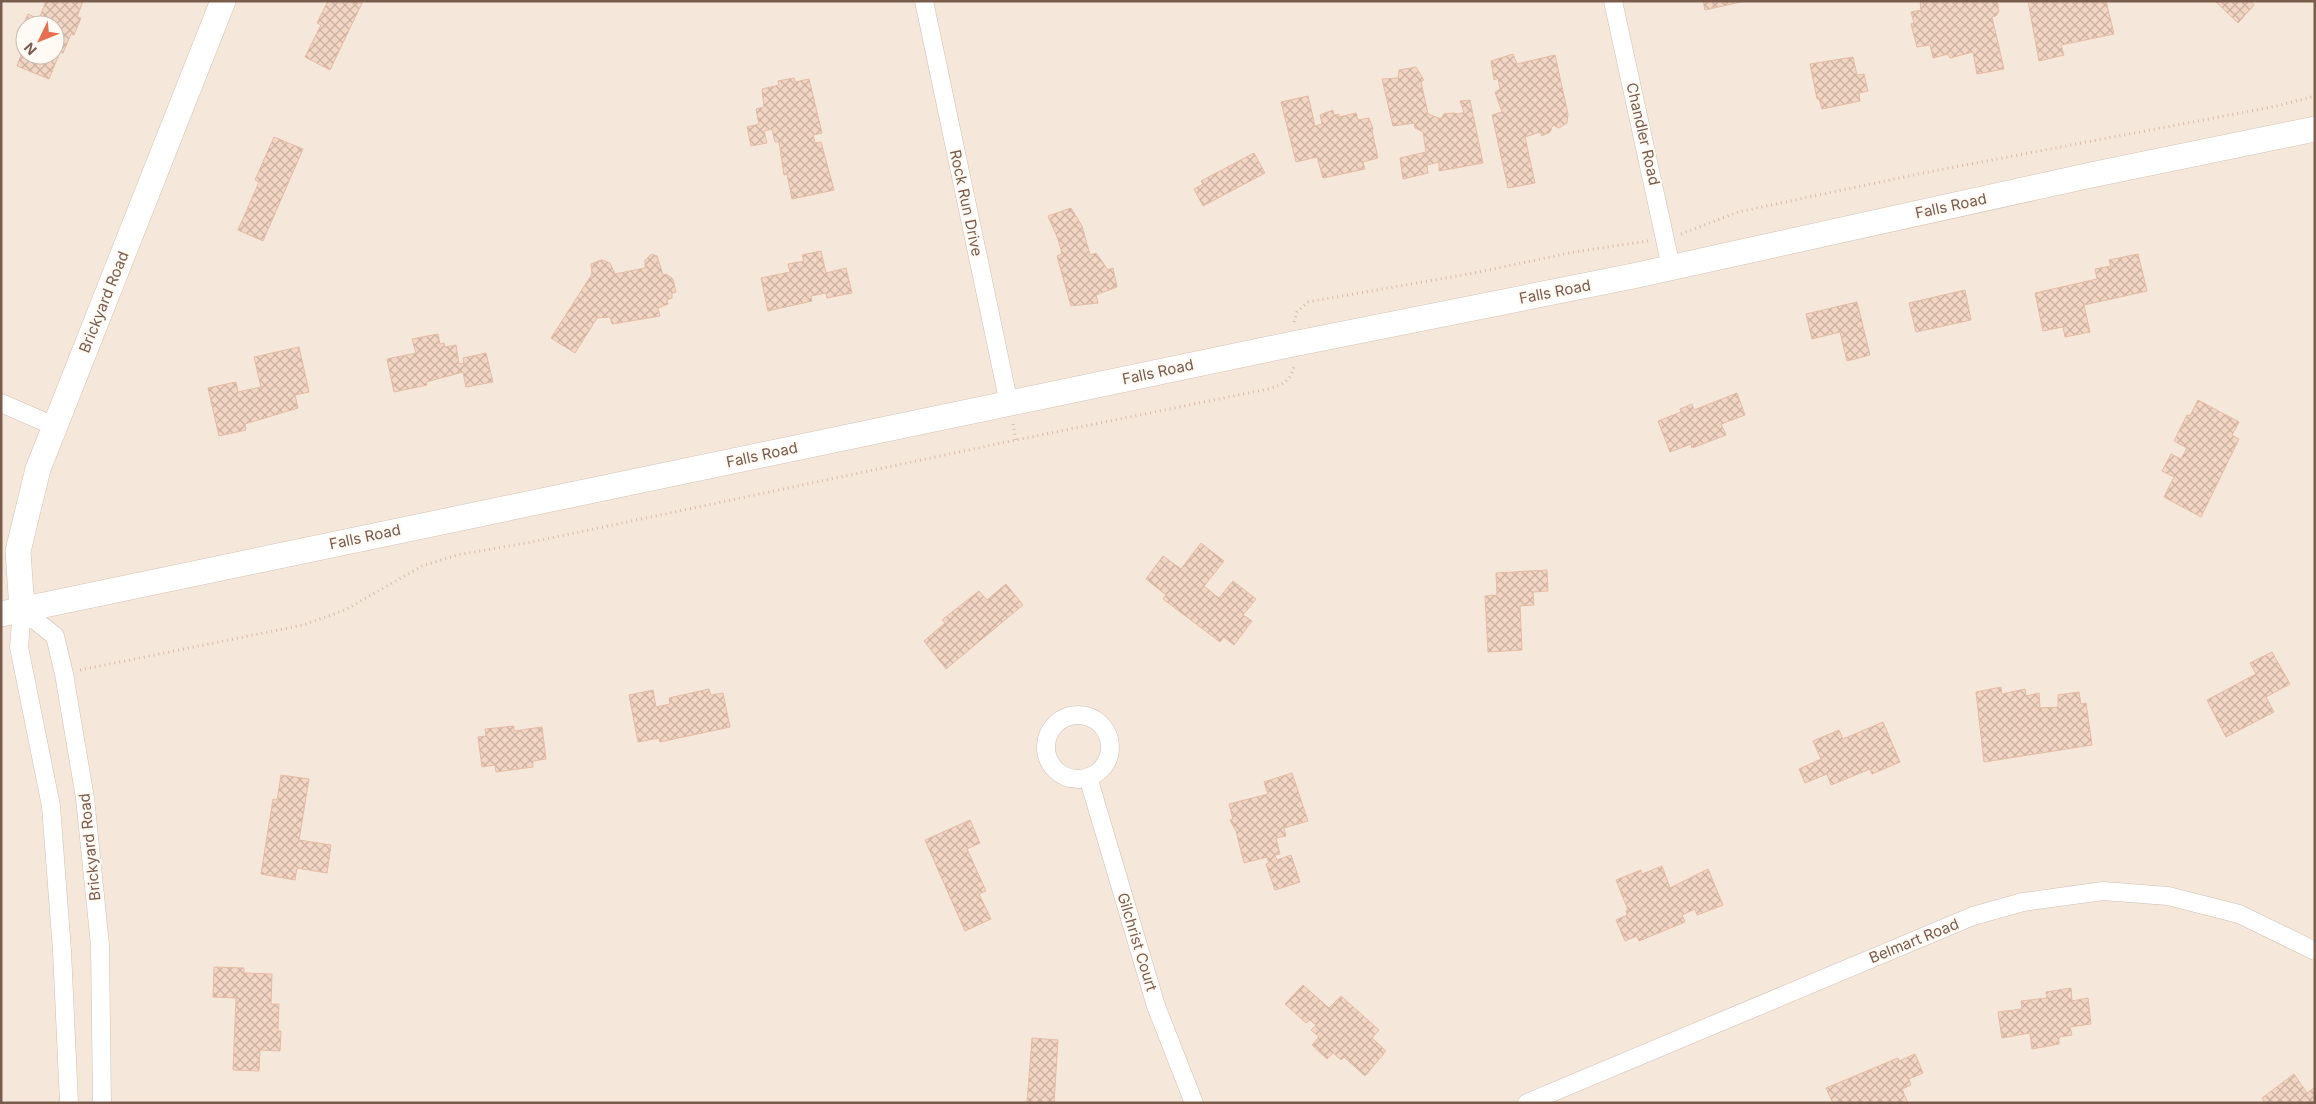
<svg xmlns="http://www.w3.org/2000/svg" width="2316" height="1104" viewBox="0 0 2316 1104" font-family="Inter,sans-serif">
<defs>
<pattern id="building-cross-hatch" width="8" height="8" patternUnits="userSpaceOnUse" patternTransform="scale(1.25)"><rect width="8" height="8" fill="#f3d5c3"/><path d="M0 0l8 8M0 8l8-8" fill="none" stroke="#cab0a1"/></pattern>
</defs>
<rect width="100%" height="100%" fill="#fdf6ec"/>
<path fill="#f5e8da" fill-rule="evenodd" d="M 1,1 L 2315,1 L 2315,1103 L 1,1103 ZM 25,25 L 55,25 L 55,55 L 25,55 Z"/>
<path fill="url(#building-cross-hatch)" stroke="#e6bba3" d="M 46,1 L 83,1 L 77,17 L 81,18 L 74,35 L 71,34 L 63,53 L 60,52 L 49,79 L 17,66 L 25,45 L 25,55 L 55,55 L 55,25 L 25,25 L 25,37 L 19,35 L 28,14 L 39,19 Z
M 328,1 L 362,3 L 330,70 L 305,57 L 321,25 L 317,23 Z
M 1703,1 L 1745,1 L 1705,10 Z
M 1920,1 L 1997,1 L 1999,11 L 1996,16 L 1992,17 L 2004,69 L 1977,74 L 1973,52 L 1950,58 L 1948,54 L 1933,58 L 1930,45 L 1917,47 L 1911,24 L 1914,23 L 1911,12 L 1921,10 Z
M 2028,1 L 2106,1 L 2114,34 L 2061,45 L 2064,55 L 2039,61 Z
M 2215,1 L 2251,1 L 2254,5 L 2238,23 Z
M 1513,54 L 1517,64 L 1555,55 L 1568,114 L 1567,123 L 1559,128 L 1553,125 L 1550,132 L 1542,136 L 1540,132 L 1525,137 L 1535,183 L 1508,188 L 1492,115 L 1502,112 L 1495,92 L 1500,89 L 1498,78 L 1494,80 L 1491,61 Z
M 1853,57 L 1857,75 L 1864,74 L 1868,91 L 1859,93 L 1860,101 L 1822,109 L 1819,99 L 1817,99 L 1810,64 Z
M 1416,67 L 1424,80 L 1421,82 L 1428,114 L 1441,119 L 1444,114 L 1453,113 L 1459,114 L 1464,112 L 1460,101 L 1470,100 L 1483,163 L 1439,171 L 1439,162 L 1427,165 L 1428,173 L 1403,179 L 1400,158 L 1426,152 L 1423,132 L 1415,128 L 1414,123 L 1393,126 L 1382,79 L 1398,78 L 1399,70 Z
M 794,78 L 795,82 L 809,79 L 822,133 L 813,135 L 815,143 L 821,142 L 834,190 L 792,199 L 787,174 L 784,175 L 779,142 L 775,142 L 772,129 L 764,131 L 767,143 L 751,146 L 747,127 L 759,124 L 756,109 L 764,107 L 762,89 L 779,85 L 778,81 Z
M 1308,96 L 1315,126 L 1322,124 L 1320,115 L 1333,110 L 1334,115 L 1339,114 L 1339,117 L 1356,113 L 1358,120 L 1369,118 L 1373,129 L 1372,131 L 1378,158 L 1363,162 L 1365,169 L 1323,178 L 1317,157 L 1296,162 L 1281,102 Z
M 274,137 L 303,149 L 263,241 L 238,230 L 259,182 L 255,180 Z
M 1254,153 L 1265,173 L 1203,206 L 1194,189 L 1203,184 L 1201,181 Z
M 1071,208 L 1082,226 L 1090,255 L 1096,253 L 1108,270 L 1113,268 L 1117,287 L 1096,295 L 1098,303 L 1071,306 L 1057,256 L 1062,254 L 1058,239 L 1048,216 Z
M 821,251 L 826,273 L 846,268 L 852,293 L 827,298 L 826,293 L 811,296 L 812,301 L 768,311 L 761,278 L 790,272 L 788,264 L 804,261 L 802,255 Z
M 652,254 L 657,256 L 663,275 L 666,274 L 673,279 L 676,292 L 672,293 L 672,298 L 667,300 L 668,304 L 658,308 L 660,316 L 612,324 L 610,317 L 597,318 L 575,353 L 551,338 L 592,274 L 591,264 L 601,260 L 605,261 L 610,263 L 615,274 L 645,268 L 645,260 Z
M 2138,254 L 2147,291 L 2084,305 L 2090,332 L 2065,337 L 2063,327 L 2043,331 L 2035,293 L 2097,279 L 2095,269 L 2111,266 L 2109,260 Z
M 1965,290 L 1971,320 L 1916,332 L 1909,303 Z
M 1857,302 L 1870,355 L 1847,361 L 1840,332 L 1812,339 L 1806,314 Z
M 438,334 L 440,344 L 444,343 L 445,347 L 456,345 L 459,364 L 464,363 L 463,358 L 486,353 L 493,382 L 466,387 L 463,372 L 426,382 L 427,385 L 394,392 L 387,359 L 416,353 L 412,339 Z
M 299,347 L 309,392 L 295,395 L 298,408 L 245,424 L 246,430 L 219,436 L 208,388 L 236,382 L 238,392 L 261,387 L 254,357 Z
M 1737,393 L 1745,415 L 1721,424 L 1726,435 L 1692,448 L 1691,444 L 1670,452 L 1658,421 L 1681,412 L 1680,409 L 1692,404 L 1694,410 Z
M 2198,400 L 2239,422 L 2232,435 L 2239,439 L 2201,517 L 2164,497 L 2174,477 L 2162,471 L 2171,454 L 2181,459 L 2187,448 L 2174,441 L 2187,415 L 2190,416 Z
M 1201,543 L 1224,561 L 1204,586 L 1219,598 L 1233,581 L 1256,599 L 1243,615 L 1252,621 L 1234,645 L 1224,637 L 1220,642 L 1163,599 L 1166,595 L 1146,579 L 1163,556 L 1181,569 Z
M 1547,570 L 1548,591 L 1533,592 L 1534,605 L 1520,606 L 1522,650 L 1488,652 L 1485,596 L 1497,595 L 1496,573 Z
M 1006,584 L 1023,605 L 946,669 L 924,641 L 945,623 L 942,620 L 979,591 L 987,600 Z
M 2272,652 L 2290,684 L 2266,697 L 2274,712 L 2226,737 L 2207,700 L 2256,674 L 2250,663 Z
M 2001,687 L 2002,694 L 2025,689 L 2026,696 L 2039,693 L 2040,708 L 2058,707 L 2058,695 L 2079,692 L 2081,704 L 2086,703 L 2092,745 L 1984,762 L 1976,692 Z
M 709,689 L 711,695 L 723,693 L 730,727 L 660,742 L 659,738 L 638,742 L 629,695 L 653,690 L 656,707 L 670,704 L 669,698 Z
M 1883,722 L 1900,762 L 1872,774 L 1870,769 L 1831,785 L 1827,774 L 1805,783 L 1799,769 L 1821,759 L 1813,741 L 1839,730 L 1843,739 Z
M 514,726 L 514,731 L 542,727 L 546,759 L 533,761 L 533,767 L 496,772 L 495,765 L 482,767 L 478,737 L 486,736 L 485,729 Z
M 1292,773 L 1308,821 L 1284,828 L 1286,836 L 1276,838 L 1280,854 L 1275,855 L 1277,860 L 1291,855 L 1300,882 L 1275,890 L 1266,864 L 1269,863 L 1267,857 L 1244,863 L 1236,831 L 1230,820 L 1233,819 L 1229,804 L 1268,794 L 1264,782 Z
M 281,775 L 309,779 L 299,840 L 331,845 L 327,873 L 297,868 L 295,880 L 261,874 L 273,799 L 277,800 Z
M 970,820 L 980,843 L 967,849 L 986,891 L 979,894 L 991,919 L 965,931 L 925,840 Z
M 1662,866 L 1670,888 L 1708,869 L 1723,905 L 1697,915 L 1695,909 L 1682,915 L 1685,922 L 1639,941 L 1637,936 L 1625,941 L 1616,920 L 1627,915 L 1626,911 L 1628,910 L 1616,880 L 1641,870 L 1642,874 Z
M 214,967 L 244,968 L 244,973 L 272,974 L 271,1004 L 279,1004 L 278,1031 L 281,1031 L 280,1051 L 260,1050 L 259,1071 L 233,1070 L 236,998 L 213,997 Z
M 1303,985 L 1329,1008 L 1341,996 L 1379,1030 L 1372,1038 L 1386,1051 L 1365,1076 L 1344,1057 L 1341,1060 L 1333,1053 L 1327,1059 L 1312,1045 L 1319,1037 L 1311,1030 L 1316,1025 L 1310,1020 L 1306,1023 L 1285,1004 Z
M 2071,988 L 2072,1001 L 2088,998 L 2091,1024 L 2070,1027 L 2072,1035 L 2059,1037 L 2059,1044 L 2032,1049 L 2030,1033 L 2002,1038 L 1998,1012 L 2022,1009 L 2021,1001 L 2047,998 L 2046,992 Z
M 1032,1038 L 1058,1040 L 1054,1103 L 1027,1103 Z
M 1915,1054 L 1923,1073 L 1909,1079 L 1911,1085 L 1902,1089 L 1908,1103 L 1833,1103 L 1826,1088 L 1898,1058 L 1899,1061 Z
M 2294,1074 L 2307,1093 L 2315,1087 L 2315,1103 L 2265,1103 L 2262,1098 Z"/>
<g fill="none" stroke-linecap="round" stroke-linejoin="round">
<g stroke="#d1beb0" stroke-width="19">
<path id="street" d="M 924,1 L 1009,404
M 1613,1 L 1671,267
M 1,403 L 54,426
M 22,610 L 55,636 L 64,674 L 85,798 L 100,945 L 102,1103
M 22,610 L 19,647 L 51,806 L 62,951 L 69,1103
M1046 747a32 32 0 1 1 64 0a32 32 0 1 1-64 0Z
M 1088,777 L 1156,1006 L 1194,1103
M 1527,1103 L 1973,916 L 2023,902 L 2103,891 L 2168,896 L 2239,914 L 2315,951"/>
</g>
<g stroke="#d6c0b0" stroke-width="26">
<path id="secondary" d="M 22,610 L 18,551 L 38,469 L 223,1
M 1,614 L 1293,344 L 1633,276 L 2091,175 L 2315,129"/>
</g>
<path stroke="#d9b8a5" stroke-width="3" stroke-dasharray="1 4" stroke-linecap="butt" d="M 1681,234 L 1738,212 L 1923,173 L 2277,106 L 2315,96
M 1294,322 L 1297,312 L 1308,302 L 1474,273 L 1574,252 L 1648,241
M 1013,424 L 1016,440
M 80,670 L 303,625 L 345,610 L 422,566 L 457,555 L 532,542 L 1016,440 L 1268,389 C 1282,385 1291,381 1294,366"/>
<use href="#street" stroke="#fff" stroke-width="18"/>
<use href="#secondary" stroke="#fff" stroke-width="25"/>
</g>
<g text-anchor="middle" stroke-width="4.5" stroke-linejoin="round" paint-order="stroke">
<g font-size="15" fill="#7a5c4d" stroke="#fffaf3">
<text transform="translate(1643 134) rotate(77)" y="5">Chandler Road</text>
<text transform="translate(966 203) rotate(78)" y="5">Rock Run Drive</text>
<text transform="translate(1951 206) rotate(-12)" y="5">Falls Road</text>
<text transform="translate(1555 292) rotate(-11)" y="5">Falls Road</text>
<text transform="translate(104 302) rotate(-68)" y="5">Brickyard Road</text>
<text transform="translate(1158 372) rotate(-12)" y="5">Falls Road</text>
<text transform="translate(762 455) rotate(-12)" y="5">Falls Road</text>
<text transform="translate(365 537) rotate(-12)" y="5">Falls Road</text>
<text transform="translate(90 847) rotate(-96)" y="5">Brickyard Road</text>
<text transform="translate(1914 941) rotate(-22)" y="5">Belmart Road</text>
<text transform="translate(1137 942) rotate(73)" y="5">Gilchrist Court</text>
</g>
</g>
<rect width="2316" height="1104" fill="none" stroke="#7a5c4d" stroke-width="5"/>
<g transform="translate(40 40) rotate(227)"><circle r="24" fill="#fffaf3" stroke="#cabbb1"/>
<path d="M0-4L9 19L0 12L-9 19Z" fill="#e76f51"/>
<text y="-8" font-size="14" font-weight="bold" text-anchor="middle" fill="#7a5c4d">N</text>
</g>
</svg>
